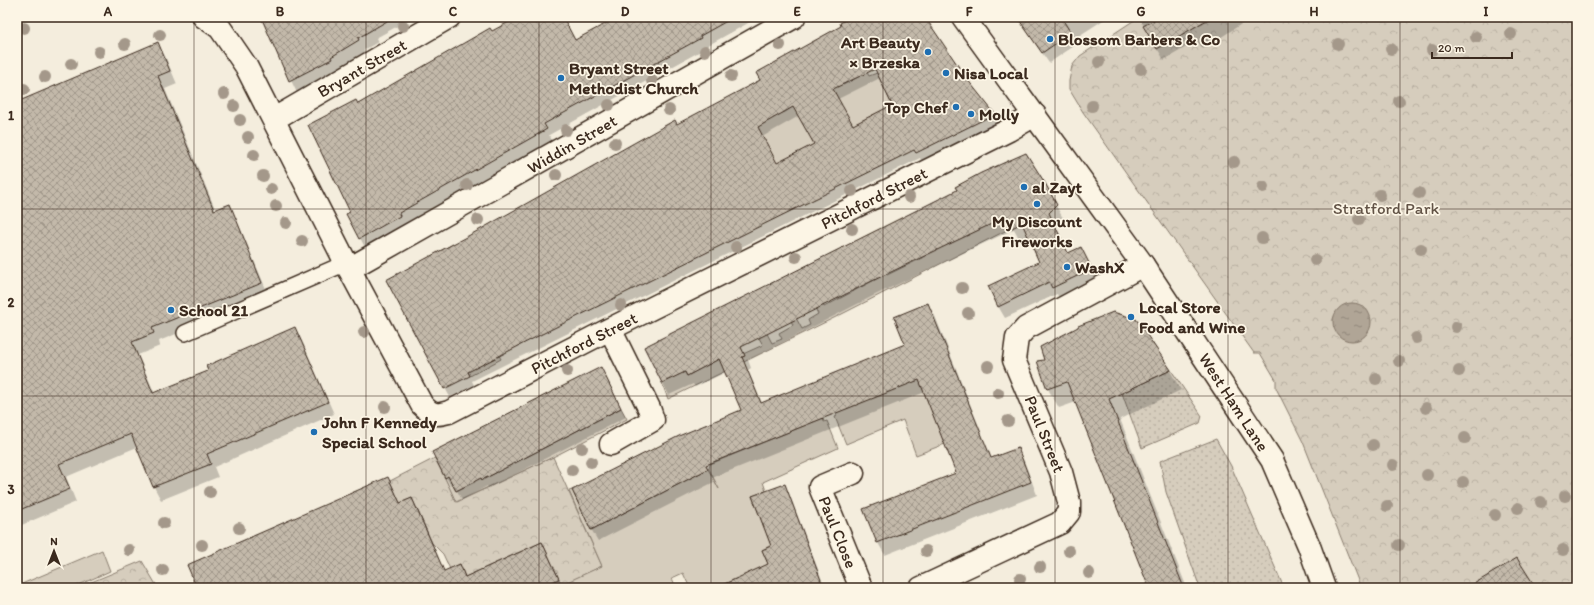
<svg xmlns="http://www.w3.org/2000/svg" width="1594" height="605" viewBox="0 0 1594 605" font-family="Itim,sans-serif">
<defs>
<pattern id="grass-dots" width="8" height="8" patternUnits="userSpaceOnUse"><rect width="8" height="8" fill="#d6cdbd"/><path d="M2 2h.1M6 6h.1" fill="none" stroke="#b9b0a2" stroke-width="1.8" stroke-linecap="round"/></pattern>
<pattern id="park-crowns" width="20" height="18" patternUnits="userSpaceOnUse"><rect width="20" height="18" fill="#d6cdbd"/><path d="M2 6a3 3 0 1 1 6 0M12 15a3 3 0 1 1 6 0" fill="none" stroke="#b9b0a2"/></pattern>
<pattern id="water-ripples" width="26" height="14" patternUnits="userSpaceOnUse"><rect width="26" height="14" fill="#b0a596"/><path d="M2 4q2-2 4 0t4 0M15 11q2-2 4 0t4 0" fill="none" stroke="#90877a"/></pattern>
<pattern id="building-cross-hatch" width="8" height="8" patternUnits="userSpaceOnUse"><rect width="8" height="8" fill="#c3b9aa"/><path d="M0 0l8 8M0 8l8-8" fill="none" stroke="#a0978a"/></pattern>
</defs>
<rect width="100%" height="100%" fill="#f4eddd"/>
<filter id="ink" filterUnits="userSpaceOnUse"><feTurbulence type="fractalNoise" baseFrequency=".025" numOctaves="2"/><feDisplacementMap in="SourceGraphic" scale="8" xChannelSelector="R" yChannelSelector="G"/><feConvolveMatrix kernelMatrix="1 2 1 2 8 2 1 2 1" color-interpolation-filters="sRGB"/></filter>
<g filter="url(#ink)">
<path fill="url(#grass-dots)" stroke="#887c6e" d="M 1171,370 L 1202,416 L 1200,423 L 1142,448 L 1122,393 Z
M 1216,439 L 1231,466 L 1284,588 L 1200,588 L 1166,492 L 1160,461 Z"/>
<path fill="url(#park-crowns)" stroke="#887c6e" d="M 1139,17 L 1577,17 L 1577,588 L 1361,588 L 1303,442 L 1276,388 L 1276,380 L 1260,353 L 1254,353 L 1083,112 L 1069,89 L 1069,81 L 1072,66 L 1080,56 Z
M 553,457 L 602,566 L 562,585 L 542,542 L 465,577 L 460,564 L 450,569 L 443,554 L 432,543 L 412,498 L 400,503 L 390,481 L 435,458 L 457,502 Z
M 142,561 L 158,588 L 77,588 Z"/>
<path fill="#d6cdbd" stroke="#887c6e" d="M 861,61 L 869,76 L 877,73 L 892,105 L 837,137 L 486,331 L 501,359 L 470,376 L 467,369 L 438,252 L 453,244 L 785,112 C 805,101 812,77 832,65 L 843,85 L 860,76 Z
M 1001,212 L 1009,229 L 840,315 L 668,399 L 662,383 L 684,371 L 687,376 L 722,357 L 743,354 L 763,345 L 759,338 L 761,322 L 772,343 L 782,339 L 779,333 L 793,325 L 786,310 L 790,307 L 802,329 L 810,325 L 808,320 L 818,314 L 810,298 L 818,294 L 824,307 L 878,278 L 885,271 L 887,275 L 926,256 L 924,252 Z
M 916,372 L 945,444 L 916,455 L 903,420 L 846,444 L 835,417 L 837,416 L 836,413 Z
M 621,408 L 627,419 L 553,457 L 456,502 L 445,478 L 448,476 L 456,491 L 475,482 L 468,466 L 473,464 L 482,480 Z
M 823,418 L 824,422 L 827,421 L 838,448 L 763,482 L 766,491 L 752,496 L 771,545 L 762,550 L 771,570 L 742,588 L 737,578 L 716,588 L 690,588 L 683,573 L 672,578 L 676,588 L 554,588 L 602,566 L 569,491 L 572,490 L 591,530 L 708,469 L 719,489 L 709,469 L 710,464 Z
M 102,550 L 110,571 L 72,588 L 17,588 L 17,586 Z"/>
<path fill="url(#water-ripples)" stroke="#817466" d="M1333 322a19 19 0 1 1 38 0a19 19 0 1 1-38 0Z"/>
<path fill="#0003" fill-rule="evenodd" d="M 261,17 L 414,17 L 376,38 L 378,42 L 364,50 L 365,52 L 337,69 L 337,71 L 297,93 Z
M 521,17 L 562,17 L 575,41 L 620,17 L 759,17 L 705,47 L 706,48 L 549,135 L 552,140 L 404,224 L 405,227 L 366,249 L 347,214 L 351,212 L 358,105 Z
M 853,17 L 925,17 L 966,80 L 994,114 L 1000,123 L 922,162 L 920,158 L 472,381 L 474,385 L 450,397 L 445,388 L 677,126 L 761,80 L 842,26 ZM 880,78 L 893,106 L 853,126 L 838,99 ZM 799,116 L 815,145 L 777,164 L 762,137 Z
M 1017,17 L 1108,17 L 1074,39 L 1077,44 L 1049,63 Z
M 1139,17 L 1252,17 L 1203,49 L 1197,41 L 1164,60 Z
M 157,43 L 165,56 L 177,84 L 165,89 L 216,211 L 229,205 L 236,218 L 269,296 L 159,341 L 160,346 L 138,355 L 155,394 L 210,372 L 295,328 L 302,341 L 334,414 L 214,467 L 218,477 L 161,500 L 154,487 L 137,447 L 66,477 L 76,502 L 17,527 L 17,103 Z
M 1051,197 L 1063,218 L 1056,226 L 1069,254 L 1081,248 L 1098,282 L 1060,300 L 1057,294 L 1005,318 L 998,306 L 1041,262 L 1028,235 L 1020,240 L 1014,229 L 875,295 L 748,360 L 751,368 L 748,370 L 762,403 L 906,345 L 928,304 L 935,316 L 992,459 L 1017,449 L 1024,461 L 1037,495 L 885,555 L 878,543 L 865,510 L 957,473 L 925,392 L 712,478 L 714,482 L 598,541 L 591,529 L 742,411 L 726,372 L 695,387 L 693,384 L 669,395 L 645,347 Z
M 1135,320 L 1170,371 L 1181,390 L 1120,419 L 1187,588 L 1150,588 L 1076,402 L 1059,408 L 1048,389 L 1046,361 Z
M 606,377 L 626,417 L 488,488 L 487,486 L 462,500 L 454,485 L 451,486 L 446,477 Z
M 388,478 L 401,504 L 412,499 L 419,512 L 445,572 L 459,566 L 466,577 L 542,544 L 563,588 L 198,588 Z
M 784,485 L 789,493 L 825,588 L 790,588 L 772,546 Z"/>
<path fill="url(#building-cross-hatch)" stroke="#3b2a1e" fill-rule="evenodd" d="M 261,17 L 394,17 L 358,38 L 359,40 L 331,57 L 332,59 L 289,81 Z
M 518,17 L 563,17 L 575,40 L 618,17 L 734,17 L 700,36 L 701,38 L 544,124 L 547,129 L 399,213 L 400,216 L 359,239 L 346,214 L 350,212 L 308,125 L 356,100 L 358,104 L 490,28 L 492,31 Z
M 851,17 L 925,17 L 967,79 L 995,114 L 916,153 L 914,150 L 542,334 L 468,372 L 470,376 L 444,389 L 386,280 L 481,229 L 675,120 L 677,124 L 760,80 L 756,73 L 841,26 L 840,23 ZM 875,69 L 892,105 L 853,125 L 833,89 ZM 793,107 L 814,144 L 777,163 L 758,127 Z
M 1017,17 L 1061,17 L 1071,33 L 1042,53 Z
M 1160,17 L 1212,17 L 1157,49 L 1143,26 Z
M 158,42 L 170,71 L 158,76 L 214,210 L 230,204 L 262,283 L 152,328 L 154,333 L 132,342 L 153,393 L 208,371 L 206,366 L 295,327 L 328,402 L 207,454 L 211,464 L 153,487 L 131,434 L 59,464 L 70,489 L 17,511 L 17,102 Z
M 1026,153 L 1045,183 L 1057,205 L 1049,213 L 1068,253 L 1081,247 L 1092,269 L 1052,288 L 1049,282 L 998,307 L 988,286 L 1039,262 L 1022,223 L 1012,228 L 1006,217 L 868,283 L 741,347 L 745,356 L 742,357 L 761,403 L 905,344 L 894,317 L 928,303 L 991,458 L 1018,448 L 1031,482 L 877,543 L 863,509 L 956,473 L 919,380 L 706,465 L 708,469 L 591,530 L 572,490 L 681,435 L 741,410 L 719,359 L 687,376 L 685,372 L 662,383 L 644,347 L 957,190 L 955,187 L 981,173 Z
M 1113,312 L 1136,319 L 1171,370 L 1109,399 L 1184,588 L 1149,588 L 1067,382 L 1047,389 L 1037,361 L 1044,360 L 1040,347 L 1078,327 L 1078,326 Z
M 601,367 L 621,408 L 482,480 L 481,478 L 456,491 L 448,476 L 445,478 L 432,452 Z
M 388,477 L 400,503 L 412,498 L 444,571 L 460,564 L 465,577 L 542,542 L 559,579 L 538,588 L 197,588 L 187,565 Z
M 785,484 L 822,583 L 809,588 L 716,588 L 768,564 L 762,550 L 771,546 L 752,496 Z
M 1517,558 L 1536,588 L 1467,588 Z"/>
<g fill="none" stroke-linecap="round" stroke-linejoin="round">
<g stroke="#3b2a1e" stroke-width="18">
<path id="service" d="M 185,333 L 346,263"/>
</g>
<g stroke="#3b2a1e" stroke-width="25">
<path id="minor" d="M 204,17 L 220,28 L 246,66 L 346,263 L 422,405 C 432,415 435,416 449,412 L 610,329 L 1009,130 L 1035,115
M 274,119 L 449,17
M 349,269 L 794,17
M 610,329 L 649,408 L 653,420 L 611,444
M 853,473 L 820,487 L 861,588
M 921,588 L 1060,523 L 1069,512 L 1069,502 L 1061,472 L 1014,360 L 1017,338 L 1026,328 L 1143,265"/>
</g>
<g stroke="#3b2a1e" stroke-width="25">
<path id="primary" d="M 963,17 L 1143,265 L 1272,460 L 1309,546 L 1324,588"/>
</g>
<use href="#service" stroke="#fcf5e5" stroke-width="15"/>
<use href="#minor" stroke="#fcf5e5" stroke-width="22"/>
<use href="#primary" stroke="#fcf5e5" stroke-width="22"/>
</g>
<g fill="#a4988a">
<circle cx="403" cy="26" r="6"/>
<circle cx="24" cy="28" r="6"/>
<circle cx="1511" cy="34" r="6"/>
<circle cx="160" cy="35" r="6"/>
<circle cx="1476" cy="37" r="6"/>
<circle cx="125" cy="44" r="6"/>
<circle cx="1338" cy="44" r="6"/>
<circle cx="780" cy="45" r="6"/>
<circle cx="1391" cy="49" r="6"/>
<circle cx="1432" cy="50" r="6"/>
<circle cx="705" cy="51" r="6"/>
<circle cx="99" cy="52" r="6"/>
<circle cx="1099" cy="62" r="6"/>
<circle cx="71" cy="64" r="6"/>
<circle cx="1141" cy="69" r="6"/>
<circle cx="731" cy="76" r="6"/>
<circle cx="45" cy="77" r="6"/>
<circle cx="652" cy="81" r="6"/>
<circle cx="24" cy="89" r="6"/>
<circle cx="224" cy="94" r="6"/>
<circle cx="1399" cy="101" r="6"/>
<circle cx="609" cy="105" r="6"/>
<circle cx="234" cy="106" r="6"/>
<circle cx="1092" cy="106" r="6"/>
<circle cx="669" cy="110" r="6"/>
<circle cx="240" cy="120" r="6"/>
<circle cx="566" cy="130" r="6"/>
<circle cx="248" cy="137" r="6"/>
<circle cx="615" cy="143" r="6"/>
<circle cx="254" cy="155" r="6"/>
<circle cx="1234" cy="162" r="6"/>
<circle cx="556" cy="175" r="6"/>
<circle cx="263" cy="176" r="6"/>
<circle cx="467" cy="185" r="6"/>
<circle cx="1263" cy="187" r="6"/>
<circle cx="271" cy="189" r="6"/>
<circle cx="852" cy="191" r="6"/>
<circle cx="1419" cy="193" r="6"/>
<circle cx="1380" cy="195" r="6"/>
<circle cx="909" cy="197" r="6"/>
<circle cx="276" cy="206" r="6"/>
<circle cx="1359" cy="219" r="6"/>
<circle cx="478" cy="220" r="6"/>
<circle cx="286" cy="223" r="6"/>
<circle cx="852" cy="229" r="6"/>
<circle cx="1262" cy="238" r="6"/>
<circle cx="302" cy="241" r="6"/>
<circle cx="736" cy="247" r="6"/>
<circle cx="1421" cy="249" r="6"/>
<circle cx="796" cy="257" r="6"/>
<circle cx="1315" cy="260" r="6"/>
<circle cx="962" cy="288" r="6"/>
<circle cx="621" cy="305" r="6"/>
<circle cx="968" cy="313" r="6"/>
<circle cx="1456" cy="327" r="6"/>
<circle cx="364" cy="332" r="6"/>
<circle cx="1416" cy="338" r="6"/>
<circle cx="1399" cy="361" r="6"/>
<circle cx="988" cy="366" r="6"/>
<circle cx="567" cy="371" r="6"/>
<circle cx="1459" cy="371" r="6"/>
<circle cx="1376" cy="379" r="6"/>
<circle cx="998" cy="393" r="6"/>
<circle cx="385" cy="407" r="6"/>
<circle cx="1426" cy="408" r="6"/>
<circle cx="1008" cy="421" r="6"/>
<circle cx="1465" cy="438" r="6"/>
<circle cx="1373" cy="445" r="6"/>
<circle cx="582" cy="448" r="6"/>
<circle cx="591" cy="462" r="6"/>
<circle cx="1393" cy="465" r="6"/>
<circle cx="572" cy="470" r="6"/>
<circle cx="1427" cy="475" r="6"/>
<circle cx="1463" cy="482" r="6"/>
<circle cx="210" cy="492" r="6"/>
<circle cx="1565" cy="496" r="6"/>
<circle cx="1541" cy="502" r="6"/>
<circle cx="1387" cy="506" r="6"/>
<circle cx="1518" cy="508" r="6"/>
<circle cx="1495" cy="515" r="6"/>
<circle cx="164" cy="523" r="6"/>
<circle cx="239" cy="528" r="6"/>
<circle cx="202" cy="545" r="6"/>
<circle cx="1399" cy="545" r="6"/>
<circle cx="129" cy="550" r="6"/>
<circle cx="1563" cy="550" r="6"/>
<circle cx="926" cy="551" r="6"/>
<circle cx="1069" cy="551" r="6"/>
<circle cx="1040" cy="567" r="6"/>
<circle cx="163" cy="570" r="6"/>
<circle cx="1089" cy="573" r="6"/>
<circle cx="1020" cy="579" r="6"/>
</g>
</g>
<path fill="none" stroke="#3b2a1e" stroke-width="1" stroke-opacity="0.55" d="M 194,17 L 194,588M 366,17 L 366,588M 539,17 L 539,588M 711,17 L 711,588M 883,17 L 883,588M 1055,17 L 1055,588M 1228,17 L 1228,588M 1400,17 L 1400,588M 17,209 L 1577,209M 17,396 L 1577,396"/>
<g fill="#1f6fb2" stroke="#fcf5e5" stroke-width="1.5">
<circle cx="1050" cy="39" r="4"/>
<circle cx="928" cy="52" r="4"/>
<circle cx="946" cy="73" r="4"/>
<circle cx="561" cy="78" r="4"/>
<circle cx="956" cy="107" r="4"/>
<circle cx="971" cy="114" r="4"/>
<circle cx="1024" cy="187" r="4"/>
<circle cx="1037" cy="204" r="4"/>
<circle cx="1067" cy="267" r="4"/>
<circle cx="171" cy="310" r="4"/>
<circle cx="1131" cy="317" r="4"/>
<circle cx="314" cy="432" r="4"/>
</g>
<g text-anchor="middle" stroke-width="3.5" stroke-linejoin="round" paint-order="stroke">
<g font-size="17" font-weight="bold" fill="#3b2a1e" stroke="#fcf5e5" text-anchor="start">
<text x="1058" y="45">Blossom Barbers &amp; Co</text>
<text x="920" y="48" text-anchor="end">Art Beauty<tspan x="920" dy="20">× Brzeska</tspan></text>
<text x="569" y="74">Bryant Street<tspan x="569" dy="20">Methodist Church</tspan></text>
<text x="954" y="79">Nisa Local</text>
<text x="948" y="113" text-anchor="end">Top Chef</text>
<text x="979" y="120">Molly</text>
<text x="1032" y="193">al Zayt</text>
<text x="1037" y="227" text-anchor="middle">My Discount<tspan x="1037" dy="20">Fireworks</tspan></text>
<text x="1075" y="273">WashX</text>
<text x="1139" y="313">Local Store<tspan x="1139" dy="20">Food and Wine</tspan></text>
<text x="179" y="316">School 21</text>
<text x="322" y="428">John F Kennedy<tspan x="322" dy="20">Special School</tspan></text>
</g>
<g font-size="17" fill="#3b2a1e" stroke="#fcf5e5">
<text transform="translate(362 68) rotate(-30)" y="6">Bryant Street</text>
<text transform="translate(572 144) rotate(-30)" y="6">Widdin Street</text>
<text transform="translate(874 198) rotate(-27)" y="6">Pitchford Street</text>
<text transform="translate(584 343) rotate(-27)" y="6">Pitchford Street</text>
<text transform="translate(1234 402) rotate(57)" y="6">West Ham Lane</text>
<text transform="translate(1045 434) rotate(68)" y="6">Paul Street</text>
<text transform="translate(838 532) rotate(68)" y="6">Paul Close</text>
</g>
<g font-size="17" fill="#625346" stroke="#fcf5e5">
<text x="1386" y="214">Stratford Park</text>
</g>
</g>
<rect width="1594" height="605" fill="none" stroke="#fcf5e5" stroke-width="44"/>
<g transform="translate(54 551)" stroke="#fcf5e5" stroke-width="3" paint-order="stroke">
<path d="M0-3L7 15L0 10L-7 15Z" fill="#3b2a1e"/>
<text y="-6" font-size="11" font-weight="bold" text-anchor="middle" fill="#3b2a1e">N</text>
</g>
<path d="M1432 52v6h80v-6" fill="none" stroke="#3b2a1e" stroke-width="2"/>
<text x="1438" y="52" font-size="12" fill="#3b2a1e" stroke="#fcf5e5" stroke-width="3" paint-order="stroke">20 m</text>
<rect x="22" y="22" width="1550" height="561" fill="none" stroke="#3b2a1e" stroke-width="1.5"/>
<g font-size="13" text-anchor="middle" font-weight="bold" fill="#3b2a1e">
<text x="108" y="16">A</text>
<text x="280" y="16">B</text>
<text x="453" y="16">C</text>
<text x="625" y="16">D</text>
<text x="797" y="16">E</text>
<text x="969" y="16">F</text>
<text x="1141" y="16">G</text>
<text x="1314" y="16">H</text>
<text x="1486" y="16">I</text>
<text x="11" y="120">1</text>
<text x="11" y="307">2</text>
<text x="11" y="494">3</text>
</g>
</svg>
